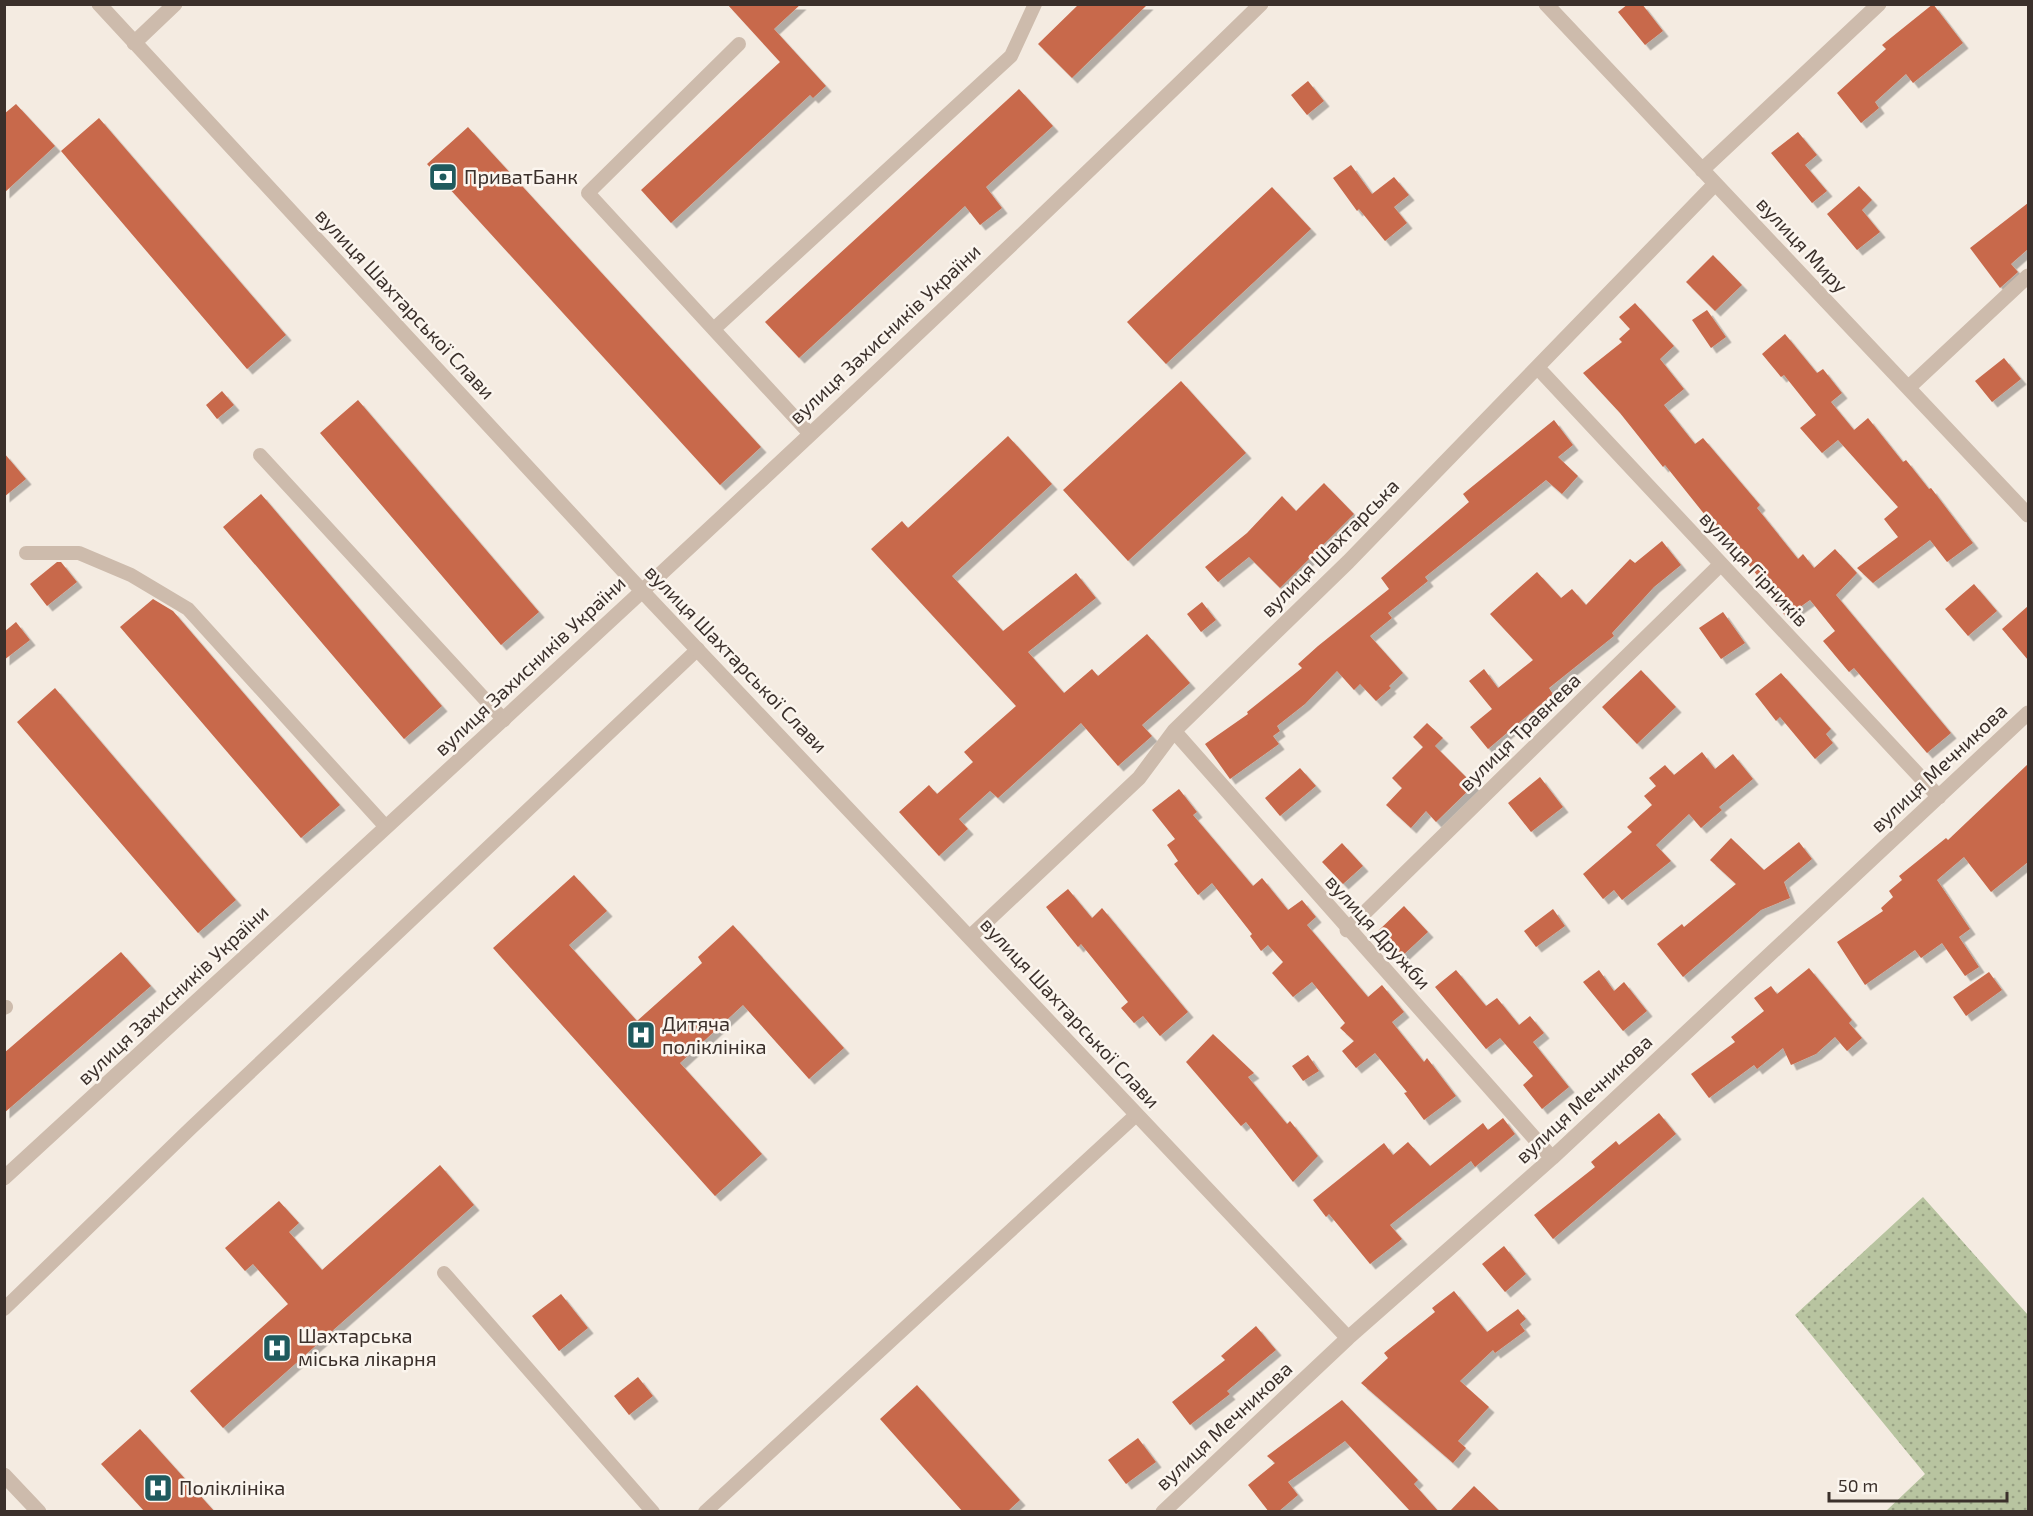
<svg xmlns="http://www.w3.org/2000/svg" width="2033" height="1516" viewBox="0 0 2033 1516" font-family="'Exo 2',sans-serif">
<defs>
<pattern id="garden-dots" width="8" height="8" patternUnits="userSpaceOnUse" patternTransform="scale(1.5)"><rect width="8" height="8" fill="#b8c4a0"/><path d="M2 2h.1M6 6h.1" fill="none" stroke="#97a083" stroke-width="1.8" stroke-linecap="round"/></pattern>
<filter id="shadow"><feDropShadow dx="5.5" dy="5.5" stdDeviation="0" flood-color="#0004"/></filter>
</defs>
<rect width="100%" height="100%" fill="#f4ebe1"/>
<path fill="url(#garden-dots)" d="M 1923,1197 L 2028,1315 L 2028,1511 L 1886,1511 L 1925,1474 L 1795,1315 Z"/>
<path fill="#c8694b" filter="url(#shadow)" d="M 727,4 L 801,4 L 774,29 L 826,86 L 813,98 L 810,95 L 671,223 L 641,190 L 780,62 Z
M 1079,4 L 1148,4 L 1072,78 L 1038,44 Z
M 1628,4 L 1642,4 L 1663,31 L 1645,45 L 1618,12 Z
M 1933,4 L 1963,43 L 1913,83 L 1906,74 L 1875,102 L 1879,108 L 1861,123 L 1837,93 L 1886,49 L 1882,45 Z
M 1308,81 L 1324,101 L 1307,115 L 1291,95 Z
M 1019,89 L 1053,126 L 986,187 L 1002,208 L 980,225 L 965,206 L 799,358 L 765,322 Z
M 16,104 L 55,146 L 4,193 L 4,114 Z
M 99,118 L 286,335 L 247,369 L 61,151 Z
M 468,127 L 761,447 L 720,485 L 427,164 Z
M 1798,132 L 1817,155 L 1805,165 L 1827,191 L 1812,203 L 1771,153 Z
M 1351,165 L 1372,194 L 1394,177 L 1409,195 L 1394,207 L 1407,223 L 1385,241 L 1359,209 L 1357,211 L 1333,178 Z
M 1859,186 L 1872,200 L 1862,210 L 1880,232 L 1857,250 L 1827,214 Z
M 1272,187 L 1311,229 L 1166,364 L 1127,322 Z
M 2028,203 L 2028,249 L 2011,264 L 2018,272 L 2000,288 L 1970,248 Z
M 1713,255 L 1742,285 L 1715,311 L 1686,282 Z
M 1635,303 L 1674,346 L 1660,359 L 1684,389 L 1664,405 L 1695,444 L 1703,438 L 1760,505 L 1757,508 L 1798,559 L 1803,554 L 1814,568 L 1835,549 L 1857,573 L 1836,595 L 1951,733 L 1927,753 L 1854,668 L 1849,672 L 1823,641 L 1835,631 L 1810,600 L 1786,617 L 1763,589 L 1766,586 L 1731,543 L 1729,545 L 1665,465 L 1663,467 L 1620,413 L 1583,373 L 1622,342 L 1619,339 L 1630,329 L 1619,317 Z
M 1707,310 L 1726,337 L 1711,348 L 1692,320 Z
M 1785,334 L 1817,373 L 1823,369 L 1842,393 L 1831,402 L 1854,430 L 1868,418 L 1903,462 L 1906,460 L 1929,489 L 1931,488 L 1973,543 L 1947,562 L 1930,540 L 1873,583 L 1857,568 L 1898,537 L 1884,519 L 1898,507 L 1838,440 L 1822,453 L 1800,428 L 1816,415 L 1784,375 L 1781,377 L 1762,354 Z
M 2004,358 L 2021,379 L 1992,402 L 1975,381 Z
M 1181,381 L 1246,453 L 1128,561 L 1063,490 Z
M 222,391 L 234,405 L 217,419 L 206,405 Z
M 358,400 L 539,612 L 501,645 L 320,433 Z
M 1554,420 L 1573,445 L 1558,457 L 1578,476 L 1562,494 L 1546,480 L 1425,577 L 1428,581 L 1388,613 L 1392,618 L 1370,636 L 1403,673 L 1389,686 L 1391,688 L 1376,701 L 1360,684 L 1354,690 L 1337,671 L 1305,704 L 1277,726 L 1280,731 L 1273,736 L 1279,744 L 1230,779 L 1205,744 L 1248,714 L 1247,712 L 1302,668 L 1298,664 L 1318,646 L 1389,589 L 1381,578 L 1469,502 L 1463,494 Z
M 1008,436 L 1052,484 L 952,576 L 1003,631 L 1076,573 L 1096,598 L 1028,652 L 1064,693 L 1092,669 L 1098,676 L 1147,634 L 1190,683 L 1142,725 L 1152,736 L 1118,766 L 1081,723 L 998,798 L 990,791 L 959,819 L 968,829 L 939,856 L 899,812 L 929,785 L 937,794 L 973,762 L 964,752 L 1016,706 L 871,549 L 902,521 L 908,528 Z
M 4,453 L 26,479 L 4,497 Z
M 1324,483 L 1354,514 L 1280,588 L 1249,557 L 1218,582 L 1205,567 L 1247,533 L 1282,496 L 1296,511 Z
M 261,494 L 442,706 L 404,739 L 223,527 Z
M 1662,541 L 1681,565 L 1654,587 L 1612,633 L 1614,636 L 1549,688 L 1553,694 L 1488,749 L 1470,727 L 1492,709 L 1469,681 L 1484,669 L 1498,688 L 1533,660 L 1490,614 L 1537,572 L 1561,598 L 1572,589 L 1586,605 L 1630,559 L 1635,563 Z
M 57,562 L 61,562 L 77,582 L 47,606 L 30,584 Z
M 1974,584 L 1997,611 L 1968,636 L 1945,609 Z
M 153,599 L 173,611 L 340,805 L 301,838 L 120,627 Z
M 1202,602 L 1216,620 L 1201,632 L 1187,614 Z
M 2028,606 L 2028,660 L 2002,629 Z
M 1723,612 L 1745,643 L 1721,659 L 1699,628 Z
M 16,622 L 30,640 L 4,660 L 4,632 Z
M 1641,670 L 1676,707 L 1637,744 L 1602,707 Z
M 1781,673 L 1831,729 L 1826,734 L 1833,743 L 1815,759 L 1780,717 L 1776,721 L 1755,694 Z
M 55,688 L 236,900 L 198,933 L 17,722 Z
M 1427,723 L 1443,738 L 1435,746 L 1474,785 L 1436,822 L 1426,811 L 1411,828 L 1386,805 L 1402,788 L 1392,778 L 1423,747 L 1413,737 Z
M 1702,752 L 1715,769 L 1733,754 L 1753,779 L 1719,807 L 1722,810 L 1701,828 L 1689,814 L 1656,845 L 1671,861 L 1622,900 L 1614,890 L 1603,899 L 1583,874 L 1632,832 L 1627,827 L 1652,805 L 1644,796 L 1656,786 L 1649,778 L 1665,765 L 1674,775 Z
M 2028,764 L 2028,862 L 1991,892 L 1964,857 L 1937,880 L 1970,929 L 1959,937 L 1979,967 L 1965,976 L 1942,943 L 1921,958 L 1915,950 L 1865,985 L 1837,942 L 1883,911 L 1881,908 L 1893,897 L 1889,891 L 1902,880 L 1899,876 L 1946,838 L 1948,840 Z
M 1300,768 L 1316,786 L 1280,816 L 1265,798 Z
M 1540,777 L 1563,807 L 1531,832 L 1508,803 Z
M 1179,789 L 1197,812 L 1193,815 L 1253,886 L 1262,878 L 1288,910 L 1302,900 L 1316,917 L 1307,925 L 1368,997 L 1382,985 L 1404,1012 L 1392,1022 L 1424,1062 L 1427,1058 L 1456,1096 L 1424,1120 L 1404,1093 L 1407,1092 L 1375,1053 L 1356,1068 L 1342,1051 L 1354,1041 L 1340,1028 L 1345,1023 L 1312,982 L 1293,997 L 1272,973 L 1283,962 L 1268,945 L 1261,951 L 1250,936 L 1252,934 L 1212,883 L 1198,895 L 1174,864 L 1178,861 L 1167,845 L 1175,839 L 1152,810 Z
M 1731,838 L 1764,870 L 1799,842 L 1812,859 L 1784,882 L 1790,898 L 1761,910 L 1683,977 L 1657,944 L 1682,924 L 1684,927 L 1736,884 L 1710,860 Z
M 1342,843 L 1363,866 L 1343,884 L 1322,862 Z
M 574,875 L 607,911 L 569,945 L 637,1021 L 702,963 L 698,957 L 733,925 L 844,1048 L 809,1079 L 743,1005 L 680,1063 L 762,1154 L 715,1196 L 493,948 Z
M 1068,889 L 1092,918 L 1102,908 L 1188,1012 L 1160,1036 L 1143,1016 L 1134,1023 L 1121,1008 L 1128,1002 L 1081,944 L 1078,947 L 1046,907 Z
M 1404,906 L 1428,932 L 1401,957 L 1377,932 Z
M 1553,909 L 1565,926 L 1536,947 L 1524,931 Z
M 121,952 L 151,986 L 4,1113 L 4,1053 Z
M 1809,968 L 1852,1020 L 1849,1023 L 1862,1038 L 1847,1051 L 1835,1037 L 1816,1054 L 1791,1065 L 1783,1048 L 1757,1069 L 1754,1065 L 1709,1098 L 1691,1074 L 1735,1042 L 1731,1037 L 1764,1011 L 1754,998 L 1771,986 L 1777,994 Z
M 1456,970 L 1486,1006 L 1497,998 L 1519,1025 L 1530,1016 L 1544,1033 L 1533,1042 L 1569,1087 L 1542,1109 L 1523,1085 L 1533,1076 L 1500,1038 L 1486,1049 L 1435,987 Z
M 1599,970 L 1614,991 L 1624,982 L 1647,1011 L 1623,1031 L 1583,982 Z
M 1989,972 L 2002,990 L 1966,1016 L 1953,997 Z
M 1213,1034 L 1254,1073 L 1248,1077 L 1287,1124 L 1290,1121 L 1318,1156 L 1293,1182 L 1246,1122 L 1241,1126 L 1186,1062 Z
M 1308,1055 L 1319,1071 L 1303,1081 L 1292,1066 Z
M 1659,1113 L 1676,1134 L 1553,1239 L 1534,1215 L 1595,1167 L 1591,1162 L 1616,1141 L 1619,1145 Z
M 1503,1118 L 1515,1134 L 1475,1167 L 1471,1161 L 1390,1225 L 1402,1239 L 1370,1264 L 1329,1214 L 1326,1217 L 1313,1200 L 1384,1143 L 1393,1155 L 1408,1142 L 1430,1166 L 1483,1123 L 1488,1130 Z
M 440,1165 L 474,1205 L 223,1428 L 190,1391 L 288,1304 L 253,1264 L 245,1271 L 225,1248 L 279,1201 L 299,1223 L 289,1232 L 322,1270 Z
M 1504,1246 L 1526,1274 L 1505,1292 L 1482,1264 Z
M 1454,1291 L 1487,1332 L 1518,1309 L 1526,1319 L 1520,1324 L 1525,1331 L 1495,1353 L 1493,1350 L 1460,1381 L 1489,1407 L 1458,1441 L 1466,1448 L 1453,1463 L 1361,1383 L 1388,1358 L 1384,1353 L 1435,1312 L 1432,1308 Z
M 561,1294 L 588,1328 L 559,1351 L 532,1316 Z
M 1256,1326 L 1276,1350 L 1227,1391 L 1230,1394 L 1190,1425 L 1172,1402 L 1225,1360 L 1221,1356 Z
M 638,1377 L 653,1396 L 629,1415 L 614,1396 Z
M 917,1385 L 1020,1500 L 1007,1512 L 963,1512 L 880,1419 Z
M 1342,1400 L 1418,1480 L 1414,1484 L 1439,1512 L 1411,1512 L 1345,1441 L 1288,1482 L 1298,1495 L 1278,1512 L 1269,1512 L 1248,1485 L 1275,1463 L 1267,1456 Z
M 140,1429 L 215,1512 L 145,1512 L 101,1464 Z
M 1138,1438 L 1156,1462 L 1126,1484 L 1108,1460 Z
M 1474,1486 L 1501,1512 L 1449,1512 Z"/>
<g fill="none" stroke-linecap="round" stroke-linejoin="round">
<path stroke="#cdbbac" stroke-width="14" d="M 739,44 L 588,193 L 810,434
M 715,328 L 1011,56 L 1035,4
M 260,455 L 504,720
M 26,553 L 79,553 L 131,575 L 188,609 L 386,827
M 4,1008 L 6,1007
M 444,1273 L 653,1512
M 4,1309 L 191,1128 L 698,649
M 705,1512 L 1136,1115"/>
<path stroke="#cdbbac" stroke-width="15" d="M 99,4 L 642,591 L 1348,1338
M 1546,4 L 2028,515
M 134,43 L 175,4
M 1702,170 L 1879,4
M 1538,368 L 1939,797
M 1908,388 L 2028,276
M 1174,731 L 1552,1158
M 1347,930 L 1721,564
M 971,936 L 1139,778 L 1174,731 L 1348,562 L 1715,184
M 4,1178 C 426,790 851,405 1261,4
M 4,1475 L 39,1512
M 1163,1512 L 1348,1338 L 1552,1158 L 2028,713"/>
</g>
<defs>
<g id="bank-square" transform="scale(1.5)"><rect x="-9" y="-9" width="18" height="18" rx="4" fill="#1f5a5e" stroke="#fbf5ee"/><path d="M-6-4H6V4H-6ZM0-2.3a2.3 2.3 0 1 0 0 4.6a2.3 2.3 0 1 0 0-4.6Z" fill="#fff"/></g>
<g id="hospital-square" transform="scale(1.5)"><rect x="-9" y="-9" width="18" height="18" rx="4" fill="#1f5a5e" stroke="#fbf5ee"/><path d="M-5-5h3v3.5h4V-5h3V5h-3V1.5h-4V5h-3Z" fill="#fff"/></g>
</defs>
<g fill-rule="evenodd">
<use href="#bank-square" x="443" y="177"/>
<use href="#hospital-square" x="641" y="1035"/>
<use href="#hospital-square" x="277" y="1348"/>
<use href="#hospital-square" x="158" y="1488"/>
</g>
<g text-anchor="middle" stroke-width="5" stroke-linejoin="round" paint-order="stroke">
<g font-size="20" fill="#3b302b" stroke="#fbf5ee" text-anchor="start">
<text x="464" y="184">ПриватБанк</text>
<text x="662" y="1031">Дитяча<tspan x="662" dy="23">поліклініка</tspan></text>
<text x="298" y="1343">Шахтарська<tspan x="298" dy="23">міська лікарня</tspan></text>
<text x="179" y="1495">Поліклініка</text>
</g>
<g font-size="20" fill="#3b302b" stroke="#fbf5ee">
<text transform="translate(1802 245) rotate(47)" y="7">вулиця Миру</text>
<text transform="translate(405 304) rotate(47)" y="7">вулиця Шахтарської Слави</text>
<text transform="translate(885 334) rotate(-43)" y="7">вулиця Захисників України</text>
<text transform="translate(1330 548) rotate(-45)" y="7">вулиця Шахтарська</text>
<text transform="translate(1754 569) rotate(47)" y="7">вулиця Гірників</text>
<text transform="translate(736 659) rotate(46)" y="7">вулиця Шахтарської Слави</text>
<text transform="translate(530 666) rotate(-43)" y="7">вулиця Захисників України</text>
<text transform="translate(1520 732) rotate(-44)" y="7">вулиця Травнева</text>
<text transform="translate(1939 768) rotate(-43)" y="7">вулиця Мечникова</text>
<text transform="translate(1378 932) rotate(48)" y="7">вулиця Дружби</text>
<text transform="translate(173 995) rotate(-43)" y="7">вулиця Захисників України</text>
<text transform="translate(1070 1013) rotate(47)" y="7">вулиця Шахтарської Слави</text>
<text transform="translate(1584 1099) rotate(-43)" y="7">вулиця Мечникова</text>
<text transform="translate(1224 1426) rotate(-43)" y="7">вулиця Мечникова</text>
</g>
</g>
<rect width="2033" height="1516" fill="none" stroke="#3b302b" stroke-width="12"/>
<path d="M1829 1492v9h178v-9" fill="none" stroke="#3b302b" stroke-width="3"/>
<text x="1838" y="1492" font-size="18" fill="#3b302b" stroke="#fbf5ee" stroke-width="4.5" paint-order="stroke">50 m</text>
</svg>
